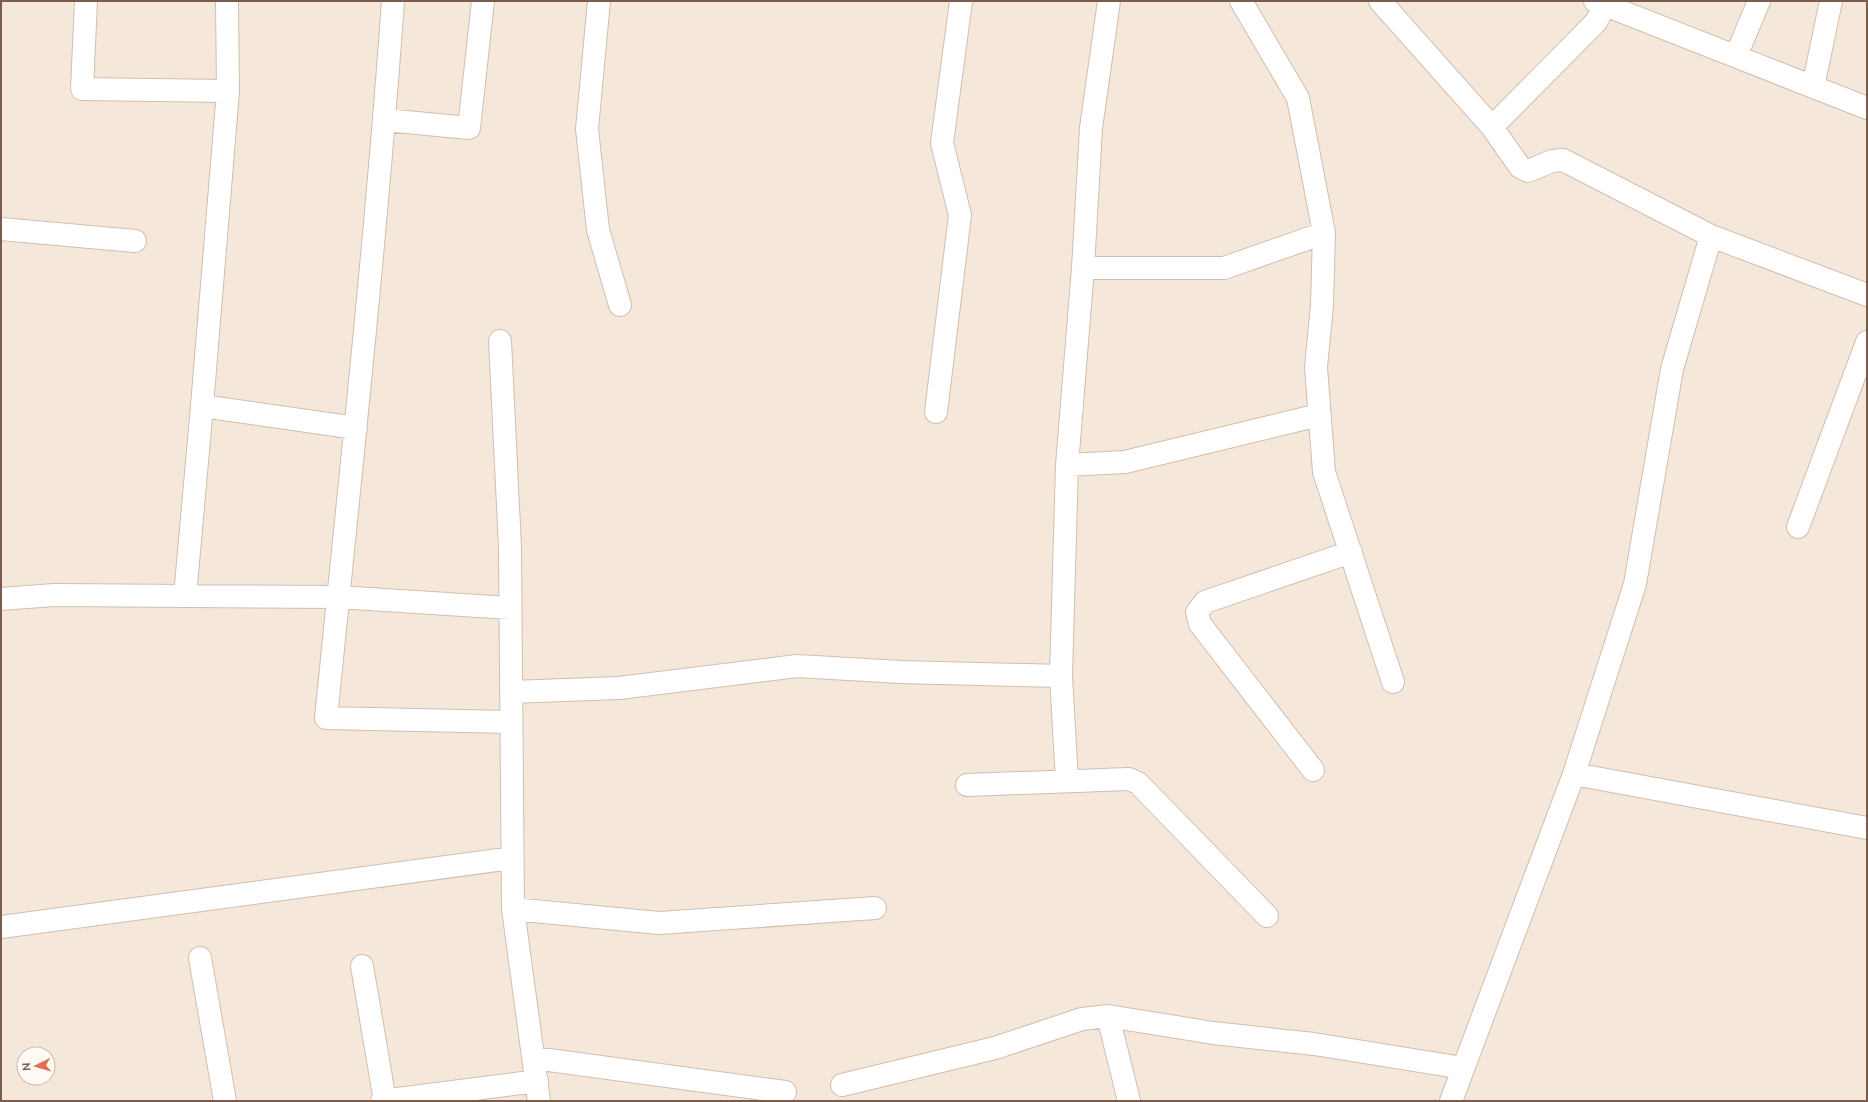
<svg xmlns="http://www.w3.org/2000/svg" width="1868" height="1102" viewBox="0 0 1868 1102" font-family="'Nunito Sans',sans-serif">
<rect width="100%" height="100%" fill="#fdf6ec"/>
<path fill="#f5e8da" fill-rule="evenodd" d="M 1,1 L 1867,1 L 1867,1101 L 1,1101 ZM 24,1054 L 48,1054 L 48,1078 L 24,1078 Z"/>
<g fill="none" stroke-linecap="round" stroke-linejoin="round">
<g stroke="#d1beb0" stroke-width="24">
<path id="minor" d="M 86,1 L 82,89 L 228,91 L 202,406 L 356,428
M 227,1 L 228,91
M 393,1 C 376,241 350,479 326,718 L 511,722
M 599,1 L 587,129 L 598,230 L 620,305
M 1241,1 L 1298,98 L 1324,233 L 1322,305 L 1316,367 L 1324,472 L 1393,682
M 1380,1 L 1492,127 L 1520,167 L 1528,171 L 1552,161 L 1563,160 L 1711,236 L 1867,295
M 1595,1 L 1867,108
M 1736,56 L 1759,1
M 1813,87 L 1831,1
M 385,120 L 469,128 L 483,1
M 1492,127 L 1596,22 L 1605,5
M 1,229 L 135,241
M 1083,268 L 1224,268 L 1324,233
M 500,341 L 510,547 L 513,909 L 539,1101
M 936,412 L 960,215 L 942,143 L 961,1
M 1067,465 L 1125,462 L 1319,415
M 1798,527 L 1867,342
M 185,596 L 202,406
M 1,599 L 54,595 L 338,597 L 510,608
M 511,692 L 619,688 L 797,666 L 901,672 L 1061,676
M 1313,770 L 1200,624 L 1197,612 L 1205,602 L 1351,552
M 1574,774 L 1867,828
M 1067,781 L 1061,676 L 1067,465 L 1083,268 L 1091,128 L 1109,1
M 967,785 L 1129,779 L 1138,783 L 1267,916
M 513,909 L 659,923 L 875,908
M 1,927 L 512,858
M 200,958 L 225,1101
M 362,966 L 385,1101
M 1108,1016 L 1129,1101
M 534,1058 L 785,1092
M 842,1085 L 995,1048 L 1082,1019 L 1108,1016 L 1213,1033 L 1314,1044 L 1463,1068
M 382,1101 L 537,1081
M 1451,1101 L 1574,774 L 1635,584 L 1672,369 L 1711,236"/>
</g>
<use href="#minor" stroke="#fff" stroke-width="22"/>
</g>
<rect width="1868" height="1102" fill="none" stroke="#7a5c4d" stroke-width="4"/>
<g transform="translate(36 1066) rotate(265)"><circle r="19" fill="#fffaf3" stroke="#cabbb1"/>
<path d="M0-3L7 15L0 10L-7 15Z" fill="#e76f51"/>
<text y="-6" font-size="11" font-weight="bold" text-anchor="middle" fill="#7a5c4d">N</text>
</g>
</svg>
